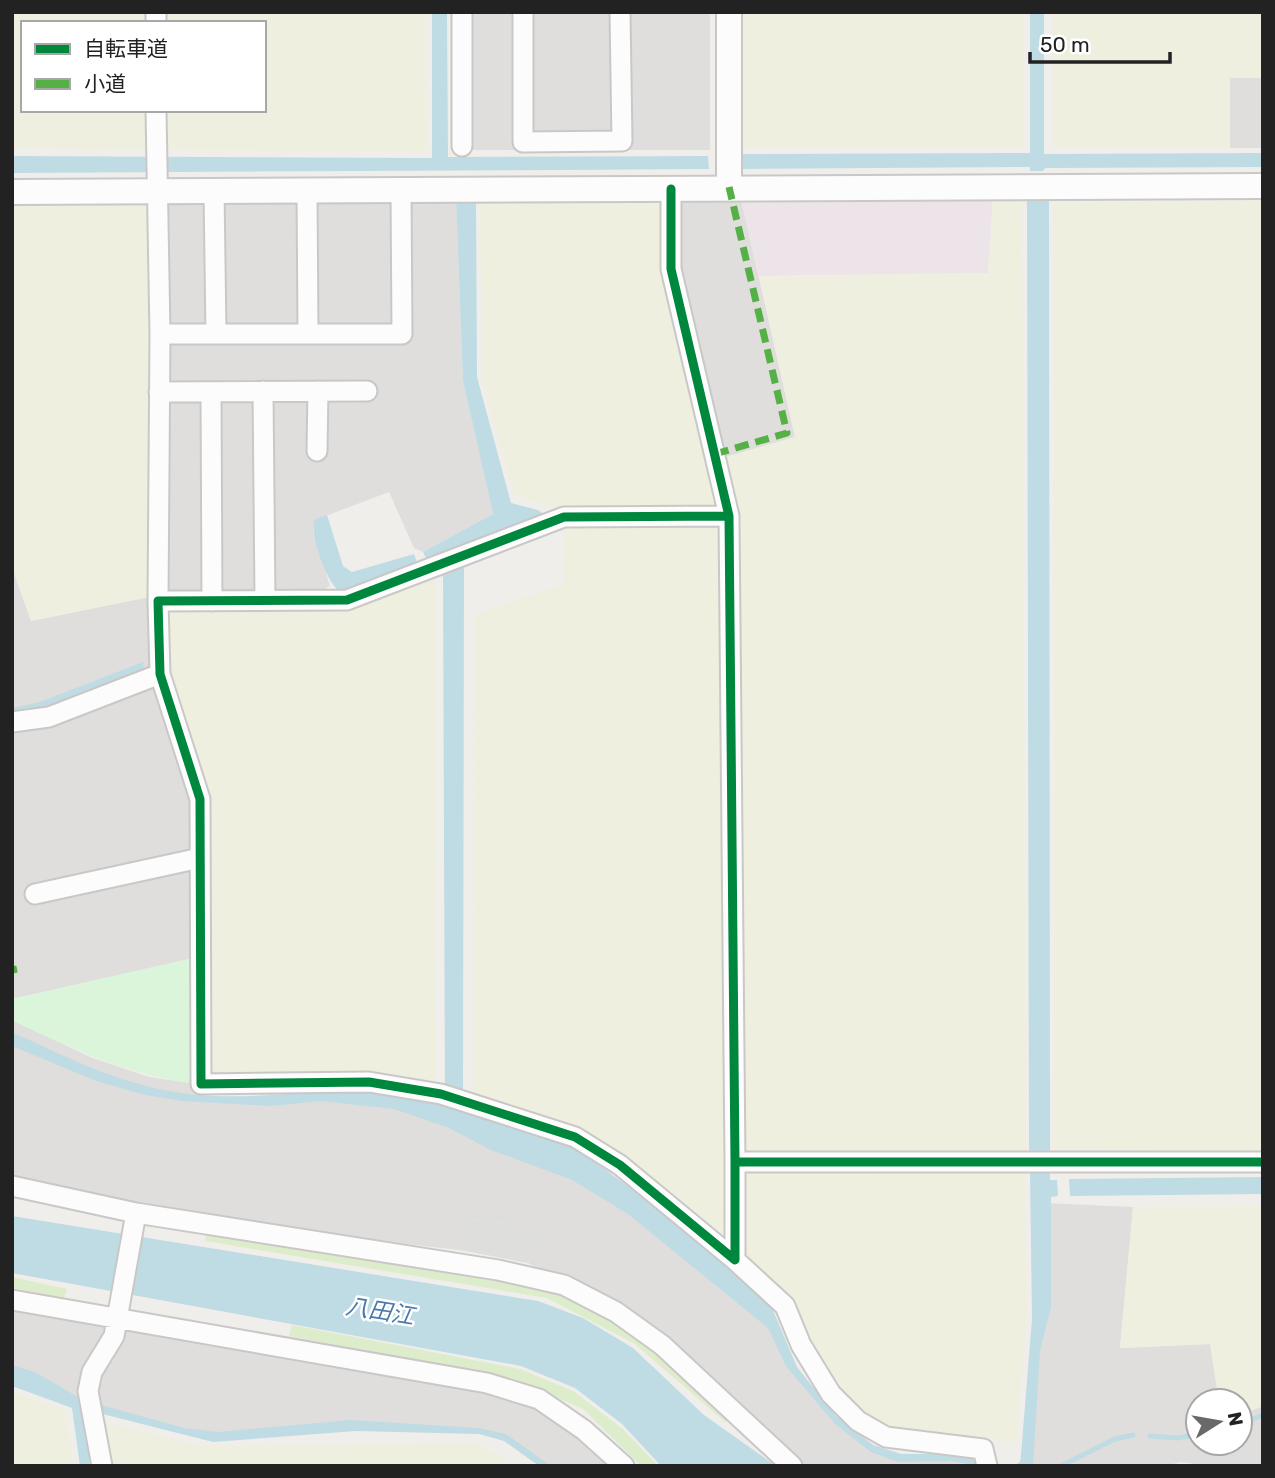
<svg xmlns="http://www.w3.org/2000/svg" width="1275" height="1478" viewBox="0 0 1275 1478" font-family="Rubik,'Noto Sans JP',sans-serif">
<rect width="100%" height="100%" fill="#f0eeeb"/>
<path fill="#dfdedc" d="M 456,12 L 710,12 L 710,150 L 456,150 Z
M 1230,78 L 1263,78 L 1263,148 L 1230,148 Z
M 456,199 L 463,381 L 493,514 L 423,552 L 414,548 L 389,492 L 315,520 L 313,530 L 330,586 L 317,593 L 173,596 L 165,587 L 167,207 L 174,201 Z
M 680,199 L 741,199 L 795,437 L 722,458 L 677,267 Z
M 12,567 L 31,621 L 149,597 L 195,800 L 189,959 L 12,999 Z
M 12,1017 L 14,1021 L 90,1057 L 149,1077 L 190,1083 L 197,1098 L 394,1101 L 572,1162 L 765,1316 L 792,1367 L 857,1440 L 894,1457 L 948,1459 L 975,1466 L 796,1466 L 643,1321 L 528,1263 L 539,1229 L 470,1219 L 460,1250 L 252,1227 L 12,1179 Z
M 1044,1203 L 1133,1207 L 1120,1348 L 1210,1344 L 1219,1401 L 1198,1401 L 1198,1443 L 1240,1443 L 1240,1415 L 1263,1406 L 1263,1466 L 1209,1466 L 1181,1462 L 1165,1466 L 1027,1466 Z
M 12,1300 L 514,1393 L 567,1422 L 613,1465 L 551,1466 L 493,1434 L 351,1424 L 199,1435 L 12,1381 Z"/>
<path fill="#ede4e9" d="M 741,199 L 993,199 L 988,273 L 759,276 Z"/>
<path fill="#dededc" d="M 470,1219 L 540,1229 L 528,1263 L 460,1250 Z"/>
<path fill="#efefdf" d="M 12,12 L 149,12 L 149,23 L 23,23 L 23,110 L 149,110 L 149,149 L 12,148 Z
M 163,12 L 426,12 L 427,151 L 163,149 L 163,110 L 264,110 L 264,23 L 163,23 Z
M 739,12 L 1023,12 L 1024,148 L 740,148 Z
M 1053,12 L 1263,12 L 1263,78 L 1230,78 L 1230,148 L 1053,148 Z
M 661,199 L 661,277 L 716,507 L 559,509 L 515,495 L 482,382 L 480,200 Z
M 993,199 L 1022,200 L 1026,1153 L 742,1152 L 741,534 L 722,458 L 795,437 L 759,276 L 988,273 Z
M 142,200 L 150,211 L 149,597 L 31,621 L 12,567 L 12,201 Z
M 1263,200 L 1263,1152 L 1054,1150 L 1053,203 Z
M 721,524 L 724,1228 L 711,1233 L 626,1161 L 473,1097 L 475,614 L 563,584 L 565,525 Z
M 435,572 L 436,1086 L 215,1077 L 207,1068 L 206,795 L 166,672 L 165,614 L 177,607 L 347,608 Z
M 1025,1172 L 1027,1314 L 1016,1442 L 896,1432 L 864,1416 L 845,1398 L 815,1354 L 796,1302 L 741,1254 L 744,1174 Z
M 1263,1206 L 1263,1406 L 1240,1415 L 1240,1401 L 1219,1401 L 1210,1344 L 1120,1348 L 1133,1207 Z
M 12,1392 L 65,1410 L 73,1466 L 12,1466 Z
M 102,1422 L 201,1446 L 477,1443 L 513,1466 L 109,1466 Z"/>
<path fill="#ddeccb" d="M 207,1231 L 553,1291 L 633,1333 L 732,1417 L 725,1422 L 635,1344 L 547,1298 L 205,1241 Z
M 12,1277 L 67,1289 L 64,1298 L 12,1288 Z
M 292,1325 L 520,1369 L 573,1391 L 623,1429 L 658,1466 L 641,1466 L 583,1409 L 515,1379 L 289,1336 Z"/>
<path fill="#daf5da" d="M 189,959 L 190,1083 C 126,1074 71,1048 13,1021 L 12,999 Z"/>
<path fill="#bfdbe3" d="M 432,12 L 447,12 L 448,157 L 708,156 L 709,169 L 12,173 L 12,156 L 432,158 Z
M 1030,12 L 1044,12 L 1044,154 L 1263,153 L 1263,167 L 1045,168 L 1043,171 L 1030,171 L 1030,167 L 740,169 L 740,154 L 1030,153 Z
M 1049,197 L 1050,1151 L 1029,1151 L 1027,198 Z
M 476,198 L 477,377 L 511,503 L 538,510 L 546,516 L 464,560 L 463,1111 L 567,1142 L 679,1223 L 772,1308 L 797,1367 L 836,1416 L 873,1445 L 901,1454 L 956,1454 L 976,1458 L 978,1466 L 952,1461 L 898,1462 L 871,1452 L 835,1424 L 786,1366 L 768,1328 L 628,1214 L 572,1180 L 491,1150 L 449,1128 L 394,1109 L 321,1101 L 271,1106 L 183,1101 L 145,1095 L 96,1081 L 12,1046 L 12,1032 C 68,1058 126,1087 189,1094 C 246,1101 303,1090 360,1091 C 389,1092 417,1099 445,1105 L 443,568 L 428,562 L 423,552 L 493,514 L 463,381 L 456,199 Z
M 327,515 L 343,566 L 352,572 L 414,554 L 418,565 L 341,593 C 326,582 311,539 314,520 Z
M 143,662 L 144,671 L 41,709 L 12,715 L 12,708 L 40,702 Z
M 1030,1171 L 1050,1171 L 1050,1180 L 1057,1180 L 1058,1196 L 1051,1197 L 1051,1307 L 1040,1351 L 1033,1466 L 1013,1466 L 1020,1462 L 1021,1455 L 1032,1319 Z
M 1263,1177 L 1263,1194 L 1070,1196 L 1069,1179 Z
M 12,1216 L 538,1301 L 583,1318 L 633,1348 L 704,1415 L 776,1466 L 661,1466 L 622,1424 L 575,1388 L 521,1366 L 12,1273 Z
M 12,1365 L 35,1372 L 83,1400 L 184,1428 L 218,1432 L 351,1420 L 479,1428 L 506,1434 L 551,1466 L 539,1466 L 504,1441 L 479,1434 L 356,1431 L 213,1442 L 83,1409 L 90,1466 L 80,1466 L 72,1408 L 12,1386 Z"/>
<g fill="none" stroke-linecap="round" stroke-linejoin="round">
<path stroke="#bfdbe3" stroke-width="5" d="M 1240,1424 L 1263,1415
M 1150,1436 L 1178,1438 L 1198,1434
M 1061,1466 L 1115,1439 L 1133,1435"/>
<g stroke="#c9c8c7" stroke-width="23">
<path id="minor" d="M 156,12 L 156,23
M 462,12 L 462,146
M 523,12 L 523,142 L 622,141 L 620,12
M 156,110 L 160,334 L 158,601
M 671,189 L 671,269 L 729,516 L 735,1162 L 1263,1162
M 214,190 L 216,334
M 307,190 L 308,334
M 160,334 L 402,334 L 401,189
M 263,391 L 265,600
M 159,392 L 367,391
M 211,392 L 212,601
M 317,451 L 318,391
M 729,516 L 564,517 L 347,600 L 158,601 L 160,674 L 200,799 L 201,1084 L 369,1082 L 441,1094 L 575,1137 L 620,1165 L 735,1260 L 735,1162
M 12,722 L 49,717 L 160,674
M 35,894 L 200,858
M 12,1186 L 136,1213 L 498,1270 L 564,1285 L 616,1312 L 662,1345 L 792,1466
M 735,1260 L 785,1306 L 801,1345 L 831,1394 L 858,1421 L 886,1437 L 983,1449 L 987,1466
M 12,1300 L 487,1383 L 539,1399 L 584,1430 L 624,1466
M 102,1466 L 88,1391 L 92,1372 L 114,1336 L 136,1213"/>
</g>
<g stroke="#c9c8c7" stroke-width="28">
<path id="tertiary" d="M 729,12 L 729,187
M 12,192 L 1263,186"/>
</g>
<use href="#minor" stroke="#fdfcfc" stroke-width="19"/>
<use href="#tertiary" stroke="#fdfcfc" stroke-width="24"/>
<path stroke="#55b145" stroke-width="7" stroke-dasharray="14 7" stroke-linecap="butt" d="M 715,454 L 787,433 L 729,187
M 12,970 L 17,969"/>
<g stroke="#fff" stroke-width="13">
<path id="cycleway" d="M 671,189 L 671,269 L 729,516 L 735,1162 L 1263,1162
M 729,516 L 564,517 L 347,600 L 158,601 L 160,674 L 200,799 L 201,1084 L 369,1082 L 441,1094 L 575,1137 L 620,1165 L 735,1260 L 735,1162"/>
</g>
<use href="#cycleway" stroke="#00873e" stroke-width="9"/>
</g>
<g text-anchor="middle" stroke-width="5" stroke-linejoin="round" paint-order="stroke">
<g font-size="23" font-style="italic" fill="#4a7aab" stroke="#fff">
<text transform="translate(380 1311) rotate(9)" y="8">八田江</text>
</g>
</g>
<rect width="1275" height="1478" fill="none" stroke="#222222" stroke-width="28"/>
<rect x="21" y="21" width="245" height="91" fill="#ffffff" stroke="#a7a7a7" stroke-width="2"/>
<rect x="35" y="44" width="35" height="10" fill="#00873e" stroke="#a7a7a7" stroke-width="2"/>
<text x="84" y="56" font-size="21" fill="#222222">自転車道</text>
<rect x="35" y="79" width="35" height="10" fill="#55b145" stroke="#a7a7a7" stroke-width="2"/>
<text x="84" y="91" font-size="21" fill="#222222">小道</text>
<g transform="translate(1219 1422) rotate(79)"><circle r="33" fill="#ffffff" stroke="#a7a7a7" stroke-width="2"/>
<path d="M0-5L12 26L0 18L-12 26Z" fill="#6a6968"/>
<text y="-10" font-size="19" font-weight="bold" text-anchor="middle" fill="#222222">N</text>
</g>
<path d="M1030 52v10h140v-10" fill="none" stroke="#222222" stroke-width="3.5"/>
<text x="1040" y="52" font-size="21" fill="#222222" stroke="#ffffff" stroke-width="5" paint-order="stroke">50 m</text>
</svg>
